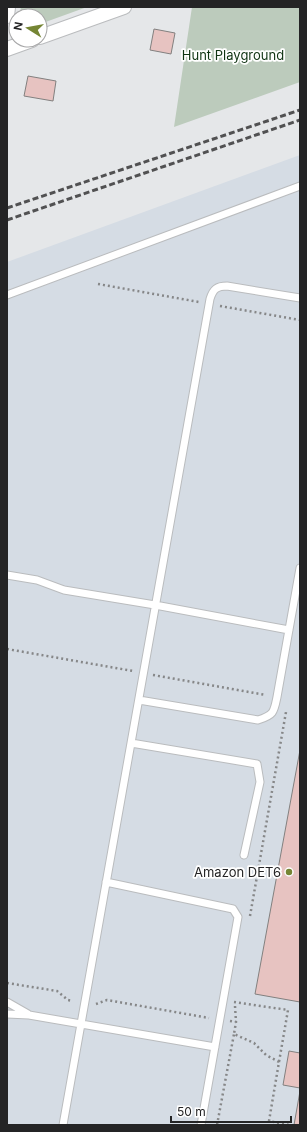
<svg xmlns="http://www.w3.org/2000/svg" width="307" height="1132" viewBox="0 0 307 1132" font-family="Inter,sans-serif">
<rect width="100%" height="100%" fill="#e5e7e9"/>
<path fill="#d5dce4" d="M 300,155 L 300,1125 L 7,1125 L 7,262 Z"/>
<path fill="#bccbbc" d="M 21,7 L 87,7 L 40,24 L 40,16 L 19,16 Z
M 192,7 L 300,7 L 300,82 L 174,127 Z"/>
<path fill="#e7c3c1" stroke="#82807f" d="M 154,29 L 175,33 L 171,54 L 150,50 Z
M 28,76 L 56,81 L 53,101 L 24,96 Z
M 300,750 L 300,1002 L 255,994 Z
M 289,1051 L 300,1053 L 300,1088 L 283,1085 Z
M 300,1091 L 300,1125 L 294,1125 Z"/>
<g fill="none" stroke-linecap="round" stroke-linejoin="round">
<g stroke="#babcbe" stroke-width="9">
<path id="service" d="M 7,295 L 300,186
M 7,575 L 37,580 L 64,590 L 155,605 L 289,630
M 139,700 L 258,720 C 274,715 274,712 277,697 L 300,568
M 131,743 L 257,764 L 260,782 L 244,855
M 106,882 L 233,909 L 238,917 L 201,1125
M 7,1002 L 28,1014
M 7,1014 L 29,1015 L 215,1047
M 63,1125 L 210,299 C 213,289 217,286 227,286 L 300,298"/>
</g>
<g stroke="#babcbe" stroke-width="16">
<path id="minor" d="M 7,16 L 8,7
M 40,37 L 124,7
M 7,49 L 32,40"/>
</g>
<path stroke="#868788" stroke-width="2.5" stroke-dasharray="2 3" stroke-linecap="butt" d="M 98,284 L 199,302
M 220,306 L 300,320
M 7,649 L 133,671
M 153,675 L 266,695
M 250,916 L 286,712
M 7,983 L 57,991 L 68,1000 L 73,1001
M 234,1002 L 288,1010 L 279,1062
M 96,1004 L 107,1000 L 209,1018
M 235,1006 L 236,1022
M 230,1021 L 236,1022 L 234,1034 L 254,1043 L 266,1055 L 279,1062 L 269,1121 L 289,1125
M 217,1125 L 234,1034"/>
<use href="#service" stroke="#fff" stroke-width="7"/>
<use href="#minor" stroke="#fff" stroke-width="14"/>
<path stroke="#515152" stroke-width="3" stroke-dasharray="6 3" stroke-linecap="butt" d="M 7,208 L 300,110
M 7,220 L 300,120"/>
</g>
<circle fill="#758534" stroke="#fff" stroke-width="1.5" cx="289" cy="872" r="4"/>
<g text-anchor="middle" stroke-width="3.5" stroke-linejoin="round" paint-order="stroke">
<g font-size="13" fill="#0f3312" stroke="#fff">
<text x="233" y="60">Hunt Playground</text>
</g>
<g font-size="13" fill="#242425" stroke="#fff" text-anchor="end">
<text x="281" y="877">Amazon DET6</text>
</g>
</g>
<rect width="307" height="1132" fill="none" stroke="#242425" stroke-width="16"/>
<g transform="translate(28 28) rotate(281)"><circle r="19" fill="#ffffff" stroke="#a7a7a8"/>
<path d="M0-3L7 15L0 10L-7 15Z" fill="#758534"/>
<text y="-6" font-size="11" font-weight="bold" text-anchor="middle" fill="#242425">N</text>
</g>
<path d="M171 1116v6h120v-6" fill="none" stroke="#242425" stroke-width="2"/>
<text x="177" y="1116" font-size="12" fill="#242425" stroke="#ffffff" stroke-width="3" paint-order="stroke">50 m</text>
</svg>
